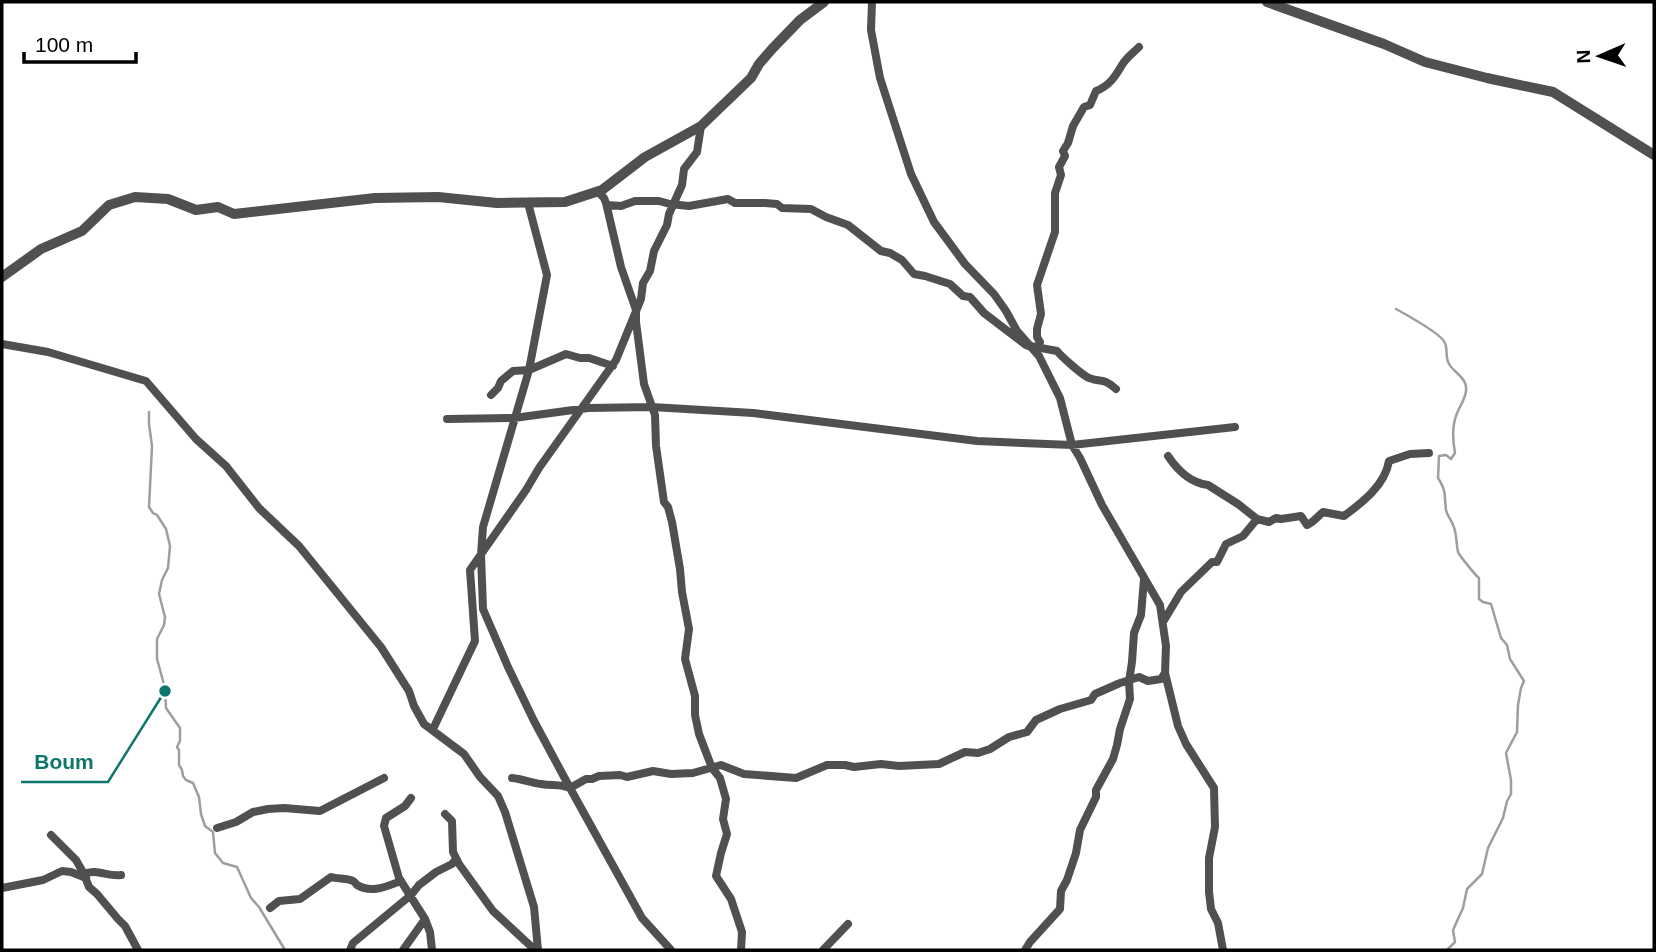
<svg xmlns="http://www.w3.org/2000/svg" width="1656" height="952" viewBox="0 0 1656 952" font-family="Helvetica,sans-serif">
<rect width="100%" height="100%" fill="#fff"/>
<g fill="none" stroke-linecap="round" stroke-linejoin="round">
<path stroke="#9e9e9e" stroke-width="2.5" d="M 1396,309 C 1405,314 1442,334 1445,343 C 1448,350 1445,357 1449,364 C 1454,373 1468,378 1466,391 C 1465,400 1459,407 1456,416 C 1452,427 1453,442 1455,453 L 1451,459 L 1446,455 L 1439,456 L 1438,478 C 1447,492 1444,495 1446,510 C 1447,516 1451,519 1453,525 C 1457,533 1456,543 1458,552 C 1459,555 1476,576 1479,578 L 1479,599 L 1483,602 L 1491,604 L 1501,638 L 1507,645 L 1510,659 L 1524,681 L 1521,688 L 1518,705 L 1517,732 L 1506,753 L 1511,780 L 1511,794 L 1507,801 L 1503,818 L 1488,848 L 1482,874 L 1467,889 L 1463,908 L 1453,930 L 1455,942 L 1447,950
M 149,412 L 149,424 L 152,446 L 149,507 L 153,513 L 157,515 L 166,529 L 170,546 L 168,568 L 162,580 L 159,594 L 165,617 L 164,625 L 157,639 L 157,659 L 165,688 L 166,708 L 180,728 L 180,741 L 177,747 L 179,750 L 179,765 L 182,770 L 183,776 L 186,780 L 193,783 L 199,797 L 201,814 L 205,826 L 213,832 L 215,853 L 223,863 L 237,867 L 251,898 L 259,907 L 285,950"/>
<path stroke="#505050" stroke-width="8" d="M 872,2 L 871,30 L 880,78 L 911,174 L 934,222 L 965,264 L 994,294 L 1006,311 L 1017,331 L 1039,356 L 1060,398 L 1072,445 L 1080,458 L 1102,505 L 1160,605 L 1166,646 L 1165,673 L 1178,726 L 1186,744 L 1214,788 L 1215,827 L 1209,858 L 1209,892 L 1211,909 L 1218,923 L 1223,950
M 597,191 L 604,198 L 606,203 L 621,267 L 636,310 L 636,322 L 644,384 L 655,415 L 656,446 L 664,502 L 668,507 L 672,522 L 680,569 L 682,592 L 689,629 L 685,659 L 695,696 L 695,715 L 699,734 L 712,768 L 720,778 L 726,799 L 723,819 L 727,834 L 721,853 L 716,876 L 731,899 L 742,932 L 741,950
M 528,203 L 547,275 L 529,370 L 483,527 L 481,555 L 483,609 L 508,667 L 534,721 L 570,788 L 642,918 L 671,950
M 607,205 L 621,206 L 635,201 L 659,201 L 670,204 L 689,206 L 728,199 L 735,203 L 765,203 L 777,204 L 782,208 L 811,209 L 826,217 L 848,225 L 881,251 L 890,253 L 902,260 L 914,274 L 925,276 L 950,284 L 963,296 L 970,297 L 984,313 L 1026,345 L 1031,347 L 1039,346 L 1041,348 L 1057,351 C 1062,357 1082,375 1089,378 C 1103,383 1102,377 1116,389
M 2,344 L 48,352 L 146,381 L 196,439 L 226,466 L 259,508 L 299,546 L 381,647 L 409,691 L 414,706 L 424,724 L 464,754 L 480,777 L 498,796 L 505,812 L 534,907 L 538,950
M 1039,346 L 1040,342 L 1037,337 L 1037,329 L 1041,314 L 1037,285 L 1055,232 L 1055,193 L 1061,175 L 1059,167 L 1065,156 L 1063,151 L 1068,143 L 1073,126 L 1084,107 L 1090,105 L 1096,91 C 1109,86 1115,77 1122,65 C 1126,58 1133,53 1139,47
M 491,395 L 498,388 L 501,381 L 513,371 L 529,370 L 566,354 L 580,358 L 589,358 L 613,366
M 447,419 L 514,418 L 588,408 L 652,407 L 753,413 L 977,441 L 1072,445 L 1235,427
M 1168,456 C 1178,471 1191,483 1208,485 L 1238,504 L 1257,519
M 1163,622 L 1181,592 L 1212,562 L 1217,562 L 1226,544 L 1243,536 L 1257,519 L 1269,522 L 1276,518 L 1281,519 L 1301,516 L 1307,525 C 1314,522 1317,517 1323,512 L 1344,516 C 1363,502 1385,485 1389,461 L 1410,454 L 1429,453
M 433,729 L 475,641 L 470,570 L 526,490 L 539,468 L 616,360 L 641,299 L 643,283 L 650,271 L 654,251 L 667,225 L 669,214 L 682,185 L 684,169 L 697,152 L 701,126
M 512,778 C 523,779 531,783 541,784 C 552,786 560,784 570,788 L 586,779 L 592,779 L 599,776 L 620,775 L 627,777 L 653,771 L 671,774 L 693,773 L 721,765 L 744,774 L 796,778 L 827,765 L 845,765 L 854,767 L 881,764 L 899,766 L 939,764 L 965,752 L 978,753 L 990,749 L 1009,737 L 1027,732 L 1036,720 L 1060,709 L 1091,700 L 1095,694 L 1120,683 L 1139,677 L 1148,681 L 1161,679 L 1165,673
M 411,798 L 405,806 L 386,818 L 384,826 L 399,878 L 425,919 L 430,932 L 432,950
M 445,814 L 452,821 L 453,852 L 459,864 L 493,911 L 535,950
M 217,828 L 236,822 L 253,812 L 268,809 L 284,808 L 320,811 L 384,778
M 51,835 L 76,860 L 84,874 L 89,887 L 97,894 L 118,919 L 125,926 L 138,950
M 84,874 C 96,868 108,877 121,875
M 2,888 L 43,880 L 62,871 L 71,872 L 86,878
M 270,908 L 279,901 L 300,899 L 331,877 C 337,879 348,878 353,881 C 355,882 356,884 357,885 C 372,894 387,886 401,881
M 350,950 L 353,943 L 411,895 L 419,885 L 436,872 L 452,864 L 456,859
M 403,950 L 425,919
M 823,950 L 848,924
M 1025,950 L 1030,942 L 1060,909 L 1061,891 L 1067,880 L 1076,853 L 1080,830 L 1096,797 L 1096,790 L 1113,759 L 1117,745 L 1120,729 L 1130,699 L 1129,681 L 1132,662 L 1134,633 L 1141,615 L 1144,579"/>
<path stroke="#505050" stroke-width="10" d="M 1267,2 L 1384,44 L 1425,62 L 1487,78 L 1553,92 L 1654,155
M 2,277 L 41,249 L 82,231 L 109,205 L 135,197 L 168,199 L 196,210 L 218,207 L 234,214 L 375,198 L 438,197 L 497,203 L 565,202 L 602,190 L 645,157 L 701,126 L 751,78 L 759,64 L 772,49 L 800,20 L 824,2"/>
</g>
<path fill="none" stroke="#0f766e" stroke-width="2.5" d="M165 691L108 782H21"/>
<circle fill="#0f766e" stroke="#fff" stroke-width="2.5" cx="165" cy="691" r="7"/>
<g font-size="21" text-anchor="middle" font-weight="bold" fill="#0f766e" stroke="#fff" stroke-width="7" stroke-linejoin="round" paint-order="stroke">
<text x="64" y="769">Boum</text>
</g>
<rect width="1656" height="952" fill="none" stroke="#000000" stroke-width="7"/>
<g transform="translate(1600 56) rotate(268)" stroke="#ffffff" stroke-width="5" paint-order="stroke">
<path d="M0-5L12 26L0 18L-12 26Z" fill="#000000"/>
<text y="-10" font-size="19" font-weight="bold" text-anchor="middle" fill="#000000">N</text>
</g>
<path d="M24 52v10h112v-10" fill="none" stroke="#000000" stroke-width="3.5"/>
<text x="35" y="52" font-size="21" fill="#000000" stroke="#ffffff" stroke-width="5" paint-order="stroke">100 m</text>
</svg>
